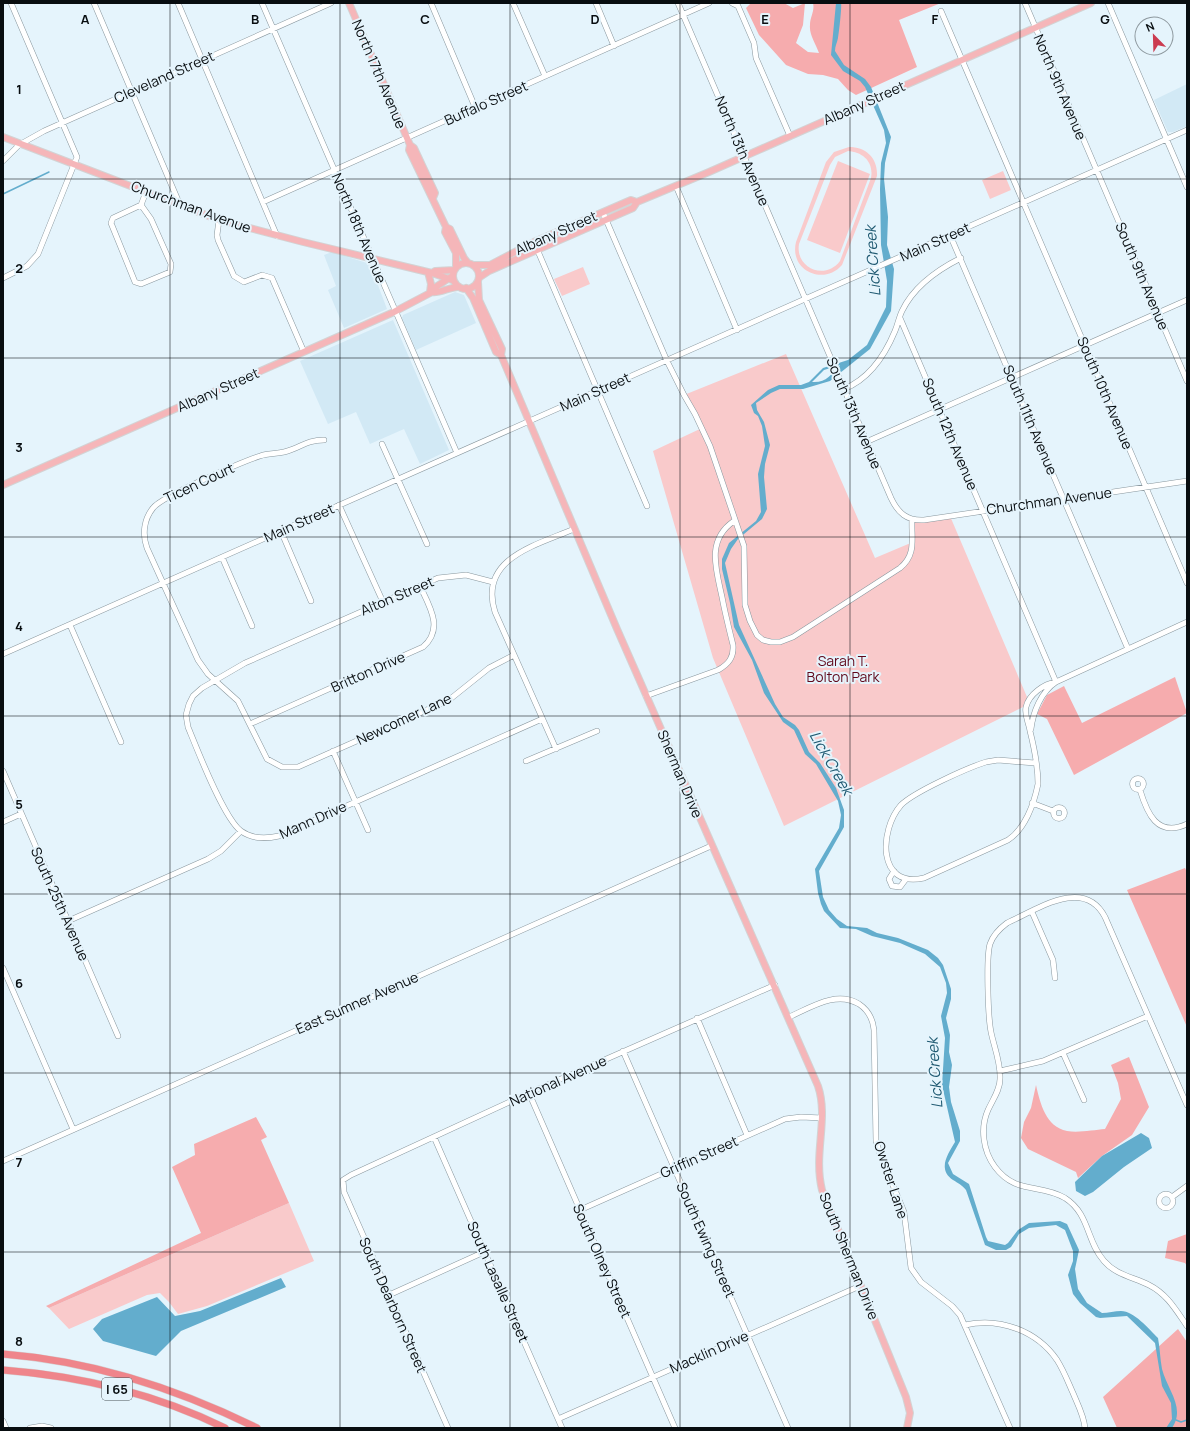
<svg xmlns="http://www.w3.org/2000/svg" width="1190" height="1431" viewBox="0 0 1190 1431" font-family="Manrope,sans-serif">
<rect width="100%" height="100%" fill="#e5f4fc"/>
<path fill="#d2e9f5" d="M 1187,84 L 1187,126 L 1173,132 L 1168,132 L 1154,100 Z
M 332,252 L 370,264 L 387,309 L 344,328 L 328,290 L 336,286 L 324,255 Z
M 455,292 L 464,295 L 476,323 L 416,350 L 402,318 L 403,315 Z
M 393,320 L 449,450 L 420,464 L 404,429 L 370,444 L 356,412 L 328,424 L 300,361 Z"/>
<path fill="#f9cacb" fill-rule="evenodd" d="M 849,147 C 866,147 878,158 877,176 L 842,265 C 824,286 789,271 796,242 L 826,162 L 834,152 ZM 848,151 C 863,152 874,162 871,178 L 840,261 C 825,281 795,268 799,244 L 830,165 L 835,157 Z
M 838,161 L 870,174 L 840,253 L 807,240 Z
M 1003,171 L 1011,190 L 990,199 L 982,180 Z
M 583,267 L 590,284 L 562,296 L 554,279 Z
M 786,354 L 875,558 L 913,542 L 912,519 L 950,516 L 1027,697 L 1023,707 L 784,826 L 713,658 L 653,451 L 702,428 L 684,395 Z
M 289,1203 L 314,1261 L 207,1306 L 178,1314 L 169,1302 L 160,1293 L 147,1295 L 69,1329 L 49,1308 Z"/>
<path fill="#f6acae" d="M 751,3 L 784,3 L 793,8 L 805,3 L 803,25 L 796,43 L 808,52 L 819,53 C 816,44 809,35 810,25 C 810,17 815,11 813,3 L 941,3 L 899,20 L 917,67 L 856,95 L 848,90 L 838,79 L 823,75 L 808,74 L 786,65 L 759,35 L 746,8 Z
M 1175,677 L 1187,713 L 1074,775 L 1047,719 L 1037,714 L 1047,695 L 1064,686 L 1082,723 Z
M 1185,868 L 1187,872 L 1187,1027 L 1127,890 Z
M 1129,1057 L 1149,1107 L 1132,1135 L 1102,1156 L 1078,1178 L 1076,1172 L 1028,1149 L 1021,1138 L 1024,1122 L 1031,1108 L 1036,1085 C 1040,1103 1046,1127 1067,1131 C 1078,1133 1094,1130 1105,1129 L 1121,1099 L 1118,1083 L 1111,1065 Z
M 256,1117 L 267,1137 L 261,1140 L 289,1203 L 49,1308 L 46,1306 L 201,1233 L 172,1167 L 195,1155 L 194,1144 Z
M 1187,1234 L 1187,1266 L 1185,1263 L 1165,1258 L 1168,1241 Z
M 1178,1329 L 1187,1342 L 1187,1428 L 1117,1428 L 1103,1397 Z"/>
<path fill="#63adcd" fill-rule="evenodd" d="M 836,3 L 841,3 C 842,6 839,33 838,38 C 837,43 835,46 835,51 L 844,65 L 865,79 L 871,87 L 891,137 L 885,163 L 884,179 L 888,217 L 887,245 L 894,269 L 891,311 L 870,349 L 830,381 L 803,389 L 780,389 L 771,393 L 756,403 L 757,410 L 764,422 L 770,445 L 765,464 L 764,477 L 767,509 L 762,519 L 738,539 L 731,549 L 725,563 L 739,625 L 775,704 L 783,717 L 795,725 L 799,730 L 809,752 L 820,763 L 836,788 L 844,810 L 844,827 L 819,871 L 823,897 L 829,910 L 837,919 L 847,926 L 867,928 L 877,933 L 898,938 L 928,950 L 938,958 L 943,965 L 951,989 L 951,999 L 946,1018 L 950,1035 L 949,1052 L 952,1065 L 949,1087 L 951,1102 L 960,1131 L 960,1141 L 948,1163 L 953,1174 L 969,1184 L 986,1237 L 988,1241 L 1005,1245 L 1008,1243 L 1018,1230 L 1029,1223 L 1060,1221 L 1067,1224 L 1079,1250 L 1075,1269 L 1078,1289 L 1087,1303 L 1102,1313 C 1108,1313 1115,1311 1121,1311 C 1134,1311 1149,1329 1158,1338 C 1160,1348 1160,1359 1162,1369 C 1167,1389 1186,1408 1172,1428 L 1166,1428 L 1172,1419 L 1171,1403 L 1162,1386 L 1155,1343 L 1127,1316 L 1100,1318 L 1096,1317 L 1080,1303 L 1073,1294 L 1068,1275 L 1073,1261 L 1073,1251 L 1065,1230 L 1056,1225 L 1029,1228 L 1019,1234 L 1011,1247 L 1006,1250 L 996,1250 L 985,1245 L 984,1242 L 966,1190 C 962,1185 958,1183 953,1180 C 937,1169 948,1154 955,1142 L 942,1085 L 945,1038 L 941,1016 L 947,993 L 946,983 L 940,967 L 925,954 L 900,943 L 872,936 L 856,929 L 840,928 L 824,911 L 821,904 L 818,893 L 815,869 L 839,828 L 841,815 L 838,801 L 816,764 L 805,754 L 794,730 L 783,722 L 764,693 L 752,660 L 734,627 L 730,603 L 722,569 L 722,559 L 729,543 L 756,521 L 761,512 L 758,474 L 765,446 L 762,426 L 758,416 L 754,413 L 751,405 L 768,390 L 779,385 L 801,385 L 809,382 L 823,368 L 848,360 L 867,345 L 886,307 L 887,281 L 881,245 L 880,189 L 881,163 L 886,143 L 884,130 L 865,87 L 860,81 L 843,71 L 831,55 ZM 840,365 C 831,375 826,383 812,382 L 824,370 Z
M 1141,1133 L 1149,1138 L 1152,1148 L 1124,1167 L 1093,1192 L 1085,1196 L 1076,1191 L 1075,1182 L 1102,1156 Z
M 281,1278 L 286,1287 L 181,1331 L 156,1356 L 103,1341 L 93,1329 L 102,1319 L 157,1297 L 175,1316 L 200,1311 Z"/>
<g fill="none" stroke-linecap="round" stroke-linejoin="round">
<path stroke="#63adcd" stroke-width="1.5" d="M 3,194 L 49,172
M 1176,1420 L 1181,1422 L 1187,1420"/>
<g stroke="#89979e" stroke-width="6">
<path id="minor" d="M 94,3 L 180,205
M 178,3 L 277,236
M 262,3 L 457,453
M 431,3 L 475,107
M 513,3 L 545,76
M 596,3 L 614,46
M 678,3 L 891,498 C 898,513 907,521 924,520 L 1187,481
M 732,3 L 738,6 L 754,43 L 756,58 L 790,136
M 1025,3 L 1187,381
M 1108,3 L 1187,187
M 941,11 L 1187,583
M 3,161 L 19,145 L 44,131 L 331,3
M 676,186 L 737,330
M 263,202 L 709,3
M 141,205 L 151,219 L 171,264 L 170,272 L 141,284 L 135,282 L 111,223 L 113,218 L 141,205 L 146,192
M 604,215 L 667,361 L 684,395 L 695,414 L 710,446 L 744,546 L 745,605 L 750,621 L 757,635 L 763,640 L 771,642 L 780,642 L 793,637 L 900,568 C 917,554 911,538 912,519
M 219,220 L 217,235 L 218,240 L 234,276 L 244,282 L 262,275 L 272,278 L 304,352
M 950,235 L 1128,649
M 534,242 L 647,506
M 3,278 L 27,266 L 38,254 L 77,157 L 11,3
M 900,318 L 1056,682
M 844,389 C 869,379 885,355 895,331 C 898,324 899,317 902,311 C 914,286 937,270 961,258
M 324,440 C 305,440 301,448 284,452 C 276,454 268,453 260,456 C 242,462 162,496 153,508 C 144,519 142,534 147,548 L 198,660 L 208,674 L 238,701 L 267,759 L 282,767 L 298,767 L 449,700 L 489,668 L 514,655
M 866,442 L 1187,300
M 382,444 L 427,544
M 339,505 L 383,602
M 281,531 L 311,601
M 222,557 L 252,626
M 493,582 L 466,575 L 438,578 L 245,663 L 202,688 L 193,696 L 189,704 L 186,715 L 188,727 C 197,749 224,819 241,831 C 252,839 266,839 279,836 L 542,719
M 70,625 L 121,742
M 3,654 L 1187,130
M 646,696 L 718,670 C 729,664 734,657 733,645 C 729,629 725,613 722,597 C 716,569 706,540 734,521
M 250,724 L 423,647 C 444,629 430,607 420,586
M 1031,729 C 1033,712 1041,692 1056,682 L 1187,622
M 556,749 L 495,612 C 478,558 537,545 574,529
M 333,751 L 368,830
M 526,761 L 597,731
M 1035,763 L 998,760 L 986,762 C 967,768 914,792 901,805 C 879,830 877,889 924,878 L 1008,840 C 1025,829 1034,804 1038,784 C 1038,767 1034,747 1030,731 C 1029,723 1024,715 1026,707 C 1029,694 1044,684 1056,682
M 3,771 L 118,1036
M1132.5 784a5.5 5.5 0 1 1 11 0a5.5 5.5 0 1 1-11 0Z
M 1140,790 C 1147,813 1157,838 1187,824
M 1032,803 L 1053,811
M1053.5 813a5.5 5.5 0 1 1 11 0a5.5 5.5 0 1 1-11 0Z
M 3,822 L 21,814
M 894,871 L 889,879 L 892,886 L 900,887 L 906,879
M 1032,912 L 1053,960 L 1055,978
M 68,921 L 208,859 L 221,851 L 241,831
M 3,968 L 73,1129
M 789,1017 C 810,1008 836,990 859,1004 C 868,1010 873,1020 874,1030 L 876,1141 L 880,1154 L 904,1212 L 911,1268 L 921,1282 L 952,1306 L 960,1315 L 1010,1428
M 697,1018 L 747,1135
M 623,1051 L 788,1428
M 1063,1053 L 1084,1100
M 1000,1071 L 1043,1061 L 1148,1016
M 529,1093 L 675,1428
M 1187,1105 L 1105,917 C 1084,876 1036,910 1007,923 C 999,929 993,935 990,944 C 986,957 988,1017 991,1032 C 994,1047 1001,1063 1000,1079 C 1000,1090 993,1099 988,1110 C 980,1128 983,1151 995,1167 C 1016,1195 1040,1183 1065,1198 C 1090,1214 1086,1241 1104,1261 C 1116,1275 1133,1277 1149,1285 C 1167,1294 1176,1310 1187,1326
M 434,1137 L 562,1428
M 3,1161 L 711,846
M1159 1201a7 7 0 1 1 14 0a7 7 0 1 1-14 0Z
M 1172,1197 L 1187,1186
M 580,1210 L 785,1119 L 801,1117 L 822,1118
M 389,1295 L 484,1252
M 965,1325 C 1000,1317 1037,1331 1057,1360 C 1064,1371 1068,1382 1073,1393 C 1078,1405 1084,1416 1085,1428
M 558,1419 L 860,1286
M 3,1421 L 6,1428
M 30,1428 L 42,1426 L 51,1428
M 448,1428 L 344,1192 L 343,1180 L 351,1175 L 529,1093 L 775,985"/>
</g>
<g stroke="#d3d3d4" stroke-width="8">
<path id="major" d="M 349,3 L 410,145 L 409,150 L 446,227 L 445,232 L 456,253 L 456,267
M 3,137 L 219,220 L 303,242 L 432,273 L 452,280
M 410,145 L 414,148 L 435,193 L 433,198
M 446,227 L 450,229 L 464,258 L 468,263
M453 276a13 13 0 1 1 26 0a13 13 0 1 1-26 0Z
M 475,265 L 490,265 L 534,242 L 624,203 L 631,200 L 637,202
M 428,272 L 431,284 L 430,292
M 432,273 L 435,271 L 454,270
M 480,277 L 489,271 L 633,208 L 637,202 L 709,172 L 1091,3
M 478,282 L 479,300 L 502,349 L 501,355
M 466,288 L 473,298 L 496,352 L 501,355 L 617,629 L 818,1086 C 829,1119 813,1153 822,1190 L 906,1397 L 910,1413 L 907,1428
M 432,292 L 434,288 L 451,277
M 3,485 L 394,312 L 432,292 C 438,294 450,287 458,287"/>
</g>
<g stroke="#d3d3d4" stroke-width="8">
<path id="highway" d="M 3,1354 C 92,1361 178,1389 257,1428
M 3,1370 C 80,1376 156,1394 225,1428"/>
</g>
<use href="#minor" stroke="#fff" stroke-width="5"/>
<use href="#major" stroke="#f5b6b9" stroke-width="6"/>
<use href="#highway" stroke="#ef858b" stroke-width="7"/>
</g>
<path fill="none" stroke="#080d10" stroke-width="1" stroke-opacity="0.55" d="M 170,3 L 170,1428M 340,3 L 340,1428M 510,3 L 510,1428M 680,3 L 680,1428M 850,3 L 850,1428M 1020,3 L 1020,1428M 3,179 L 1187,179M 3,358 L 1187,358M 3,537 L 1187,537M 3,716 L 1187,716M 3,894 L 1187,894M 3,1073 L 1187,1073M 3,1252 L 1187,1252"/>
<g text-anchor="middle" stroke-width="4" stroke-linejoin="round" paint-order="stroke">
<rect fill="#e5f4fc" stroke="#4a5257" stroke-width="1" x="102" y="1378" width="30" height="22" rx="3"/>
<g font-size="13" font-weight="bold" fill="#080d10">
<text x="117" y="1394">I 65</text>
</g>
<g font-size="14" fill="#080d10" stroke="#e5f4fc">
<text transform="translate(379 74) rotate(67)" y="5">North 17th Avenue</text>
<text transform="translate(164 77) rotate(-24)" y="5">Cleveland Street</text>
<text transform="translate(1060 87) rotate(67)" y="5">North 9th Avenue</text>
<text transform="translate(486 103) rotate(-24)" y="5">Buffalo Street</text>
<text transform="translate(864 103) rotate(-24)" y="5">Albany Street</text>
<text transform="translate(742 151) rotate(67)" y="5">North 13th Avenue</text>
<text transform="translate(191 207) rotate(20)" y="5">Churchman Avenue</text>
<text transform="translate(359 228) rotate(67)" y="5">North 18th Avenue</text>
<text transform="translate(556 233) rotate(-24)" y="5">Albany Street</text>
<text transform="translate(935 242) rotate(-24)" y="5">Main Street</text>
<text transform="translate(1142 276) rotate(67)" y="5">South 9th Avenue</text>
<text transform="translate(218 390) rotate(-24)" y="5">Albany Street</text>
<text transform="translate(595 392) rotate(-24)" y="5">Main Street</text>
<text transform="translate(1105 393) rotate(67)" y="5">South 10th Avenue</text>
<text transform="translate(854 413) rotate(67)" y="5">South 13th Avenue</text>
<text transform="translate(1030 420) rotate(67)" y="5">South 11th Avenue</text>
<text transform="translate(950 434) rotate(67)" y="5">South 12th Avenue</text>
<text transform="translate(199 483) rotate(-25)" y="5">Ticen Court</text>
<text transform="translate(1049 501) rotate(-8)" y="5">Churchman Avenue</text>
<text transform="translate(299 523) rotate(-24)" y="5">Main Street</text>
<text transform="translate(397 596) rotate(-23)" y="5">Alton Street</text>
<text transform="translate(368 672) rotate(-24)" y="5">Britton Drive</text>
<text transform="translate(404 719) rotate(-25)" y="5">Newcomer Lane</text>
<text transform="translate(680 774) rotate(67)" y="5">Sherman Drive</text>
<text transform="translate(313 820) rotate(-24)" y="5">Mann Drive</text>
<text transform="translate(60 904) rotate(66)" y="5">South 25th Avenue</text>
<text transform="translate(357 1003) rotate(-24)" y="5">East Sumner Avenue</text>
<text transform="translate(558 1081) rotate(-24)" y="5">National Avenue</text>
<text transform="translate(699 1157) rotate(-24)" y="5">Griffin Street</text>
<text transform="translate(891 1180) rotate(72)" y="5">Owster Lane</text>
<text transform="translate(706 1240) rotate(66)" y="5">South Ewing Street</text>
<text transform="translate(849 1256) rotate(68)" y="5">South Sherman Drive</text>
<text transform="translate(602 1261) rotate(66)" y="5">South Olney Street</text>
<text transform="translate(498 1282) rotate(66)" y="5">South Lasalle Street</text>
<text transform="translate(393 1305) rotate(66)" y="5">South Dearborn Street</text>
<text transform="translate(709 1352) rotate(-24)" y="5">Macklin Drive</text>
</g>
<g font-size="14" fill="#60081b" stroke="#e5f4fc">
<text x="843" y="666">Sarah T.<tspan x="843" dy="16">Bolton Park</tspan></text>
</g>
<g font-size="15" font-style="italic" fill="#205a72" stroke="#e5f4fc">
<text transform="translate(873 261) rotate(-94)" y="5">Lick Creek</text>
<text transform="translate(831 763) rotate(60)" y="5">Lick Creek</text>
<text transform="translate(935 1073) rotate(-94)" y="5">Lick Creek</text>
</g>
</g>
<g font-size="13" text-anchor="middle" font-weight="bold" fill="#080d10" stroke="#e5f4fc" stroke-width="4" stroke-linejoin="round" paint-order="stroke">
<text x="85" y="24">A</text>
<text x="255" y="24">B</text>
<text x="425" y="24">C</text>
<text x="595" y="24">D</text>
<text x="765" y="24">E</text>
<text x="935" y="24">F</text>
<text x="1105" y="24">G</text>
<text x="19" y="94">1</text>
<text x="19" y="273">2</text>
<text x="19" y="452">3</text>
<text x="19" y="631">4</text>
<text x="19" y="809">5</text>
<text x="19" y="988">6</text>
<text x="19" y="1167">7</text>
<text x="19" y="1346">8</text>
</g>
<rect width="1190" height="1431" fill="none" stroke="#080d10" stroke-width="8"/>
<g transform="translate(1154 36) rotate(337)"><circle r="19" fill="#e5f4fc" stroke="#8d989e"/>
<path d="M0-3L7 15L0 10L-7 15Z" fill="#cb3b50"/>
<text y="-6" font-size="11" font-weight="bold" text-anchor="middle" fill="#080d10">N</text>
</g>
</svg>
